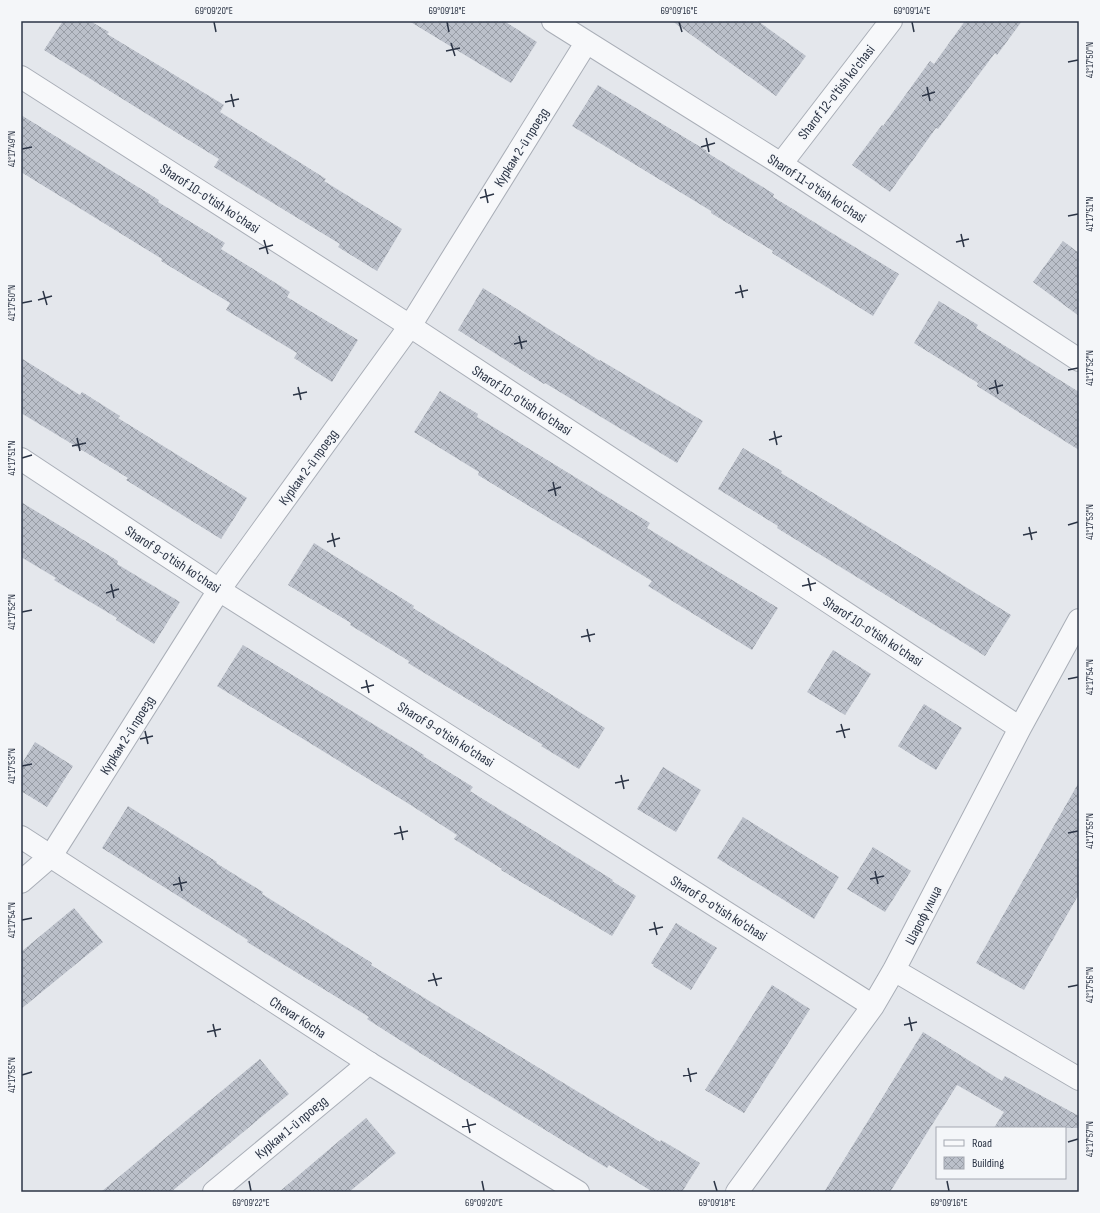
<svg xmlns="http://www.w3.org/2000/svg" width="1100" height="1213" viewBox="0 0 1100 1213" font-family="'Sofia Sans Condensed',sans-serif">
<defs>
<pattern id="building-cross-hatch" width="8" height="8" patternUnits="userSpaceOnUse"><rect width="8" height="8" fill="#bbc0ca"/><path d="M0 0l8 8M0 8l8-8" fill="none" stroke="#989da6"/></pattern>
</defs>
<rect width="100%" height="100%" fill="#e4e7ec"/>
<path fill="url(#building-cross-hatch)" d="M 63,21 L 90,21 L 109,32 L 107,34 L 224,105 L 220,112 L 326,179 L 324,181 L 402,229 L 377,271 L 338,247 L 340,244 L 214,167 L 219,159 L 44,50 Z
M 409,21 L 504,21 L 537,42 L 511,83 Z
M 672,21 L 758,21 L 806,56 L 776,96 Z
M 965,21 L 1022,21 L 997,55 L 995,53 L 938,129 L 936,128 L 890,192 L 852,165 L 882,125 L 883,126 L 930,61 L 934,64 Z
M 598,85 L 707,151 L 706,152 L 774,194 L 773,197 L 899,274 L 873,316 L 772,253 L 773,251 L 711,213 L 711,211 L 572,126 Z
M 21,115 L 159,200 L 158,202 L 225,243 L 221,249 L 290,292 L 287,297 L 358,340 L 332,382 L 294,358 L 297,353 L 226,310 L 230,303 L 161,261 L 162,259 L 21,172 Z
M 1063,241 L 1079,253 L 1079,316 L 1033,282 Z
M 483,288 L 600,361 L 600,360 L 703,421 L 677,463 L 545,383 L 544,384 L 458,330 Z
M 939,301 L 978,325 L 976,328 L 1079,392 L 1079,450 L 977,386 L 978,383 L 914,343 Z
M 21,358 L 80,395 L 82,392 L 120,416 L 118,418 L 247,498 L 221,539 L 126,480 L 128,478 L 21,413 Z
M 440,391 L 478,414 L 477,417 L 650,523 L 647,528 L 778,608 L 752,650 L 648,586 L 652,581 L 478,475 L 479,472 L 414,432 Z
M 743,448 L 782,471 L 781,473 L 1011,615 L 985,656 L 777,528 L 778,526 L 718,489 Z
M 21,502 L 118,561 L 117,564 L 180,602 L 154,644 L 116,620 L 117,618 L 54,580 L 56,578 L 21,557 Z
M 314,543 L 414,606 L 413,608 L 605,728 L 579,769 L 541,746 L 543,745 L 408,663 L 409,661 L 350,625 L 351,623 L 288,585 Z
M 243,645 L 424,755 L 423,756 L 473,787 L 470,791 L 613,880 L 612,881 L 636,896 L 612,936 L 501,870 L 502,869 L 454,839 L 457,835 L 409,804 L 217,686 Z
M 833,650 L 871,674 L 845,715 L 807,692 Z
M 924,704 L 962,728 L 936,770 L 898,746 Z
M 35,742 L 73,766 L 47,807 L 21,791 L 21,765 Z
M 663,767 L 701,790 L 676,832 L 637,809 Z
M 1079,782 L 1079,894 L 1024,990 L 976,963 Z
M 128,806 L 217,862 L 216,863 L 263,892 L 262,894 L 372,963 L 371,965 L 431,1002 L 660,1142 L 661,1140 L 700,1163 L 682,1192 L 653,1192 L 609,1165 L 607,1168 L 420,1053 L 367,1019 L 369,1017 L 247,942 L 248,940 L 102,848 Z
M 743,817 L 839,877 L 814,919 L 717,858 Z
M 873,847 L 911,871 L 885,912 L 847,889 Z
M 74,908 L 103,942 L 21,1009 L 21,952 Z
M 676,923 L 717,948 L 691,990 L 653,966 L 654,965 L 651,963 Z
M 772,985 L 810,1009 L 744,1113 L 705,1090 Z
M 923,1032 L 1002,1081 L 1005,1076 L 1079,1116 L 1079,1128 L 994,1128 L 1004,1112 L 957,1085 L 890,1192 L 824,1192 Z
M 260,1059 L 289,1094 L 171,1192 L 101,1192 Z
M 366,1118 L 396,1153 L 349,1192 L 279,1192 Z"/>
<g fill="none" stroke-linecap="round" stroke-linejoin="round">
<g stroke="#a9aeb7" stroke-width="24">
<path id="minor" d="M 553,21 L 781,164 L 1079,360
M 21,77 L 410,326 L 1020,728
M 781,164 L 891,21
M 21,459 L 219,590 L 873,1006
M 21,882 L 51,856 L 219,590 L 410,326 L 586,43
M 894,970 L 1079,1079
M 214,1192 L 369,1063
M 737,1192 L 873,1006 L 894,970 L 1020,728 L 1079,620"/>
</g>
<g stroke="#a9aeb7" stroke-width="24">
<path id="tertiary" d="M 21,837 L 369,1063 L 578,1192"/>
</g>
<use href="#minor" stroke="#f7f8fa" stroke-width="22"/>
<use href="#tertiary" stroke="#f7f8fa" stroke-width="22"/>
</g>
<path fill="none" stroke="#2b3445" stroke-width="1.5" d="M 214,22 L 216,32M 447,22 L 449,32M 679,22 L 682,32M 912,22 L 914,32M 451,43 L 455,56M 446,51 L 460,48M 1068,62 L 1078,60M 927,87 L 930,101M 231,94 L 234,107M 922,96 L 935,92M 225,102 L 239,99M 706,138 L 709,152M 701,147 L 715,143M 22,149 L 32,147M 485,189 L 488,203M 480,198 L 494,194M 1068,216 L 1078,214M 961,234 L 964,247M 264,240 L 268,254M 956,242 L 969,239M 259,249 L 273,245M 740,285 L 743,298M 43,291 L 47,305M 735,293 L 748,290M 38,300 L 52,296M 22,303 L 32,301M 519,336 L 522,349M 514,344 L 527,341M 1068,370 L 1078,368M 995,380 L 998,394M 298,387 L 301,400M 989,389 L 1003,385M 293,395 L 307,392M 774,431 L 777,445M 77,438 L 80,451M 769,440 L 782,436M 72,446 L 86,443M 22,458 L 32,455M 553,482 L 556,496M 548,491 L 561,487M 1068,525 L 1078,522M 1029,527 L 1032,540M 332,533 L 335,547M 1023,535 L 1037,532M 327,542 L 340,538M 808,578 L 811,591M 111,584 L 114,598M 802,586 L 816,583M 106,593 L 119,589M 22,612 L 32,610M 587,629 L 590,642M 581,637 L 595,634M 1068,679 L 1078,677M 366,680 L 369,693M 361,688 L 374,685M 841,724 L 845,738M 145,731 L 148,744M 836,732 L 850,729M 140,739 L 153,736M 22,766 L 32,764M 621,775 L 624,789M 615,783 L 629,780M 400,826 L 403,840M 1068,833 L 1078,831M 394,834 L 408,831M 875,871 L 878,884M 179,877 L 182,891M 870,879 L 884,876M 173,885 L 187,882M 22,920 L 32,918M 654,922 L 657,935M 649,930 L 663,927M 433,973 L 437,986M 428,981 L 442,978M 1068,987 L 1078,985M 909,1017 L 912,1031M 213,1024 L 216,1037M 904,1025 L 917,1022M 207,1032 L 221,1029M 688,1068 L 691,1082M 22,1075 L 32,1072M 683,1076 L 697,1073M 467,1119 L 470,1133M 462,1127 L 476,1124M 1068,1142 L 1078,1139M 249,1181 L 251,1191M 482,1181 L 484,1191M 714,1181 L 717,1191M 947,1181 L 949,1191"/>
<g text-anchor="middle" stroke-width="3" stroke-linejoin="round" paint-order="stroke">
<g font-size="14" fill="#2b3445" stroke="#f4f6f9">
<text transform="translate(836 92) rotate(-52)" y="5">Sharof 12-o'tish ko'chasi</text>
<text transform="translate(521 147) rotate(-58)" y="5">Куркам 2-й проезд</text>
<text transform="translate(817 188) rotate(33)" y="5">Sharof 11-o'tish ko'chasi</text>
<text transform="translate(210 198) rotate(33)" y="5">Sharof 10-o'tish ko'chasi</text>
<text transform="translate(522 400) rotate(33)" y="5">Sharof 10-o'tish ko'chasi</text>
<text transform="translate(308 467) rotate(-54)" y="5">Куркам 2-й проезд</text>
<text transform="translate(173 559) rotate(33)" y="5">Sharof 9-o'tish ko'chasi</text>
<text transform="translate(873 631) rotate(33)" y="5">Sharof 10-o'tish ko'chasi</text>
<text transform="translate(446 734) rotate(32)" y="5">Sharof 9-o'tish ko'chasi</text>
<text transform="translate(127 735) rotate(-58)" y="5">Куркам 2-й проезд</text>
<text transform="translate(719 908) rotate(32)" y="5">Sharof 9-o'tish ko'chasi</text>
<text transform="translate(923 915) rotate(-63)" y="5">Шароф улица</text>
<text transform="translate(298 1017) rotate(33)" y="5">Chevar Kocha</text>
<text transform="translate(291 1127) rotate(-40)" y="5">Куркам 1-й проезд</text>
</g>
</g>
<rect width="1100" height="1213" fill="none" stroke="#f4f6f9" stroke-width="44"/>
<rect x="936" y="1127" width="130" height="52" fill="#f4f6f9" stroke="#a4a8b1"/>
<rect x="944" y="1140" width="20" height="6" fill="#f7f8fa" stroke="#a4a8b1"/>
<text x="972" y="1147" font-size="12" fill="#2b3445">Road</text>
<rect x="944" y="1157" width="20" height="12" fill="url(#building-cross-hatch)" stroke="#a4a8b1"/>
<text x="972" y="1167" font-size="12" fill="#2b3445">Building</text>
<rect x="22" y="22" width="1056" height="1169" fill="none" stroke="#2b3445" stroke-width="1.5"/>
<g font-size="10" text-anchor="middle" fill="#2b3445">
<text x="214" y="14">69°09'20"E</text>
<text x="447" y="14">69°09'18"E</text>
<text x="679" y="14">69°09'16"E</text>
<text x="912" y="14">69°09'14"E</text>
<text transform="translate(1089 60) rotate(-90)" y="4">41°17'50"N</text>
<text transform="translate(11 149) rotate(-90)" y="4">41°17'49"N</text>
<text transform="translate(1089 214) rotate(-90)" y="4">41°17'51"N</text>
<text transform="translate(11 303) rotate(-90)" y="4">41°17'50"N</text>
<text transform="translate(1089 368) rotate(-90)" y="4">41°17'52"N</text>
<text transform="translate(11 458) rotate(-90)" y="4">41°17'51"N</text>
<text transform="translate(1089 522) rotate(-90)" y="4">41°17'53"N</text>
<text transform="translate(11 612) rotate(-90)" y="4">41°17'52"N</text>
<text transform="translate(1089 677) rotate(-90)" y="4">41°17'54"N</text>
<text transform="translate(11 766) rotate(-90)" y="4">41°17'53"N</text>
<text transform="translate(1089 831) rotate(-90)" y="4">41°17'55"N</text>
<text transform="translate(11 920) rotate(-90)" y="4">41°17'54"N</text>
<text transform="translate(1089 985) rotate(-90)" y="4">41°17'56"N</text>
<text transform="translate(11 1075) rotate(-90)" y="4">41°17'55"N</text>
<text transform="translate(1089 1139) rotate(-90)" y="4">41°17'57"N</text>
<text x="251" y="1206">69°09'22"E</text>
<text x="484" y="1206">69°09'20"E</text>
<text x="717" y="1206">69°09'18"E</text>
<text x="949" y="1206">69°09'16"E</text>
</g>
</svg>
